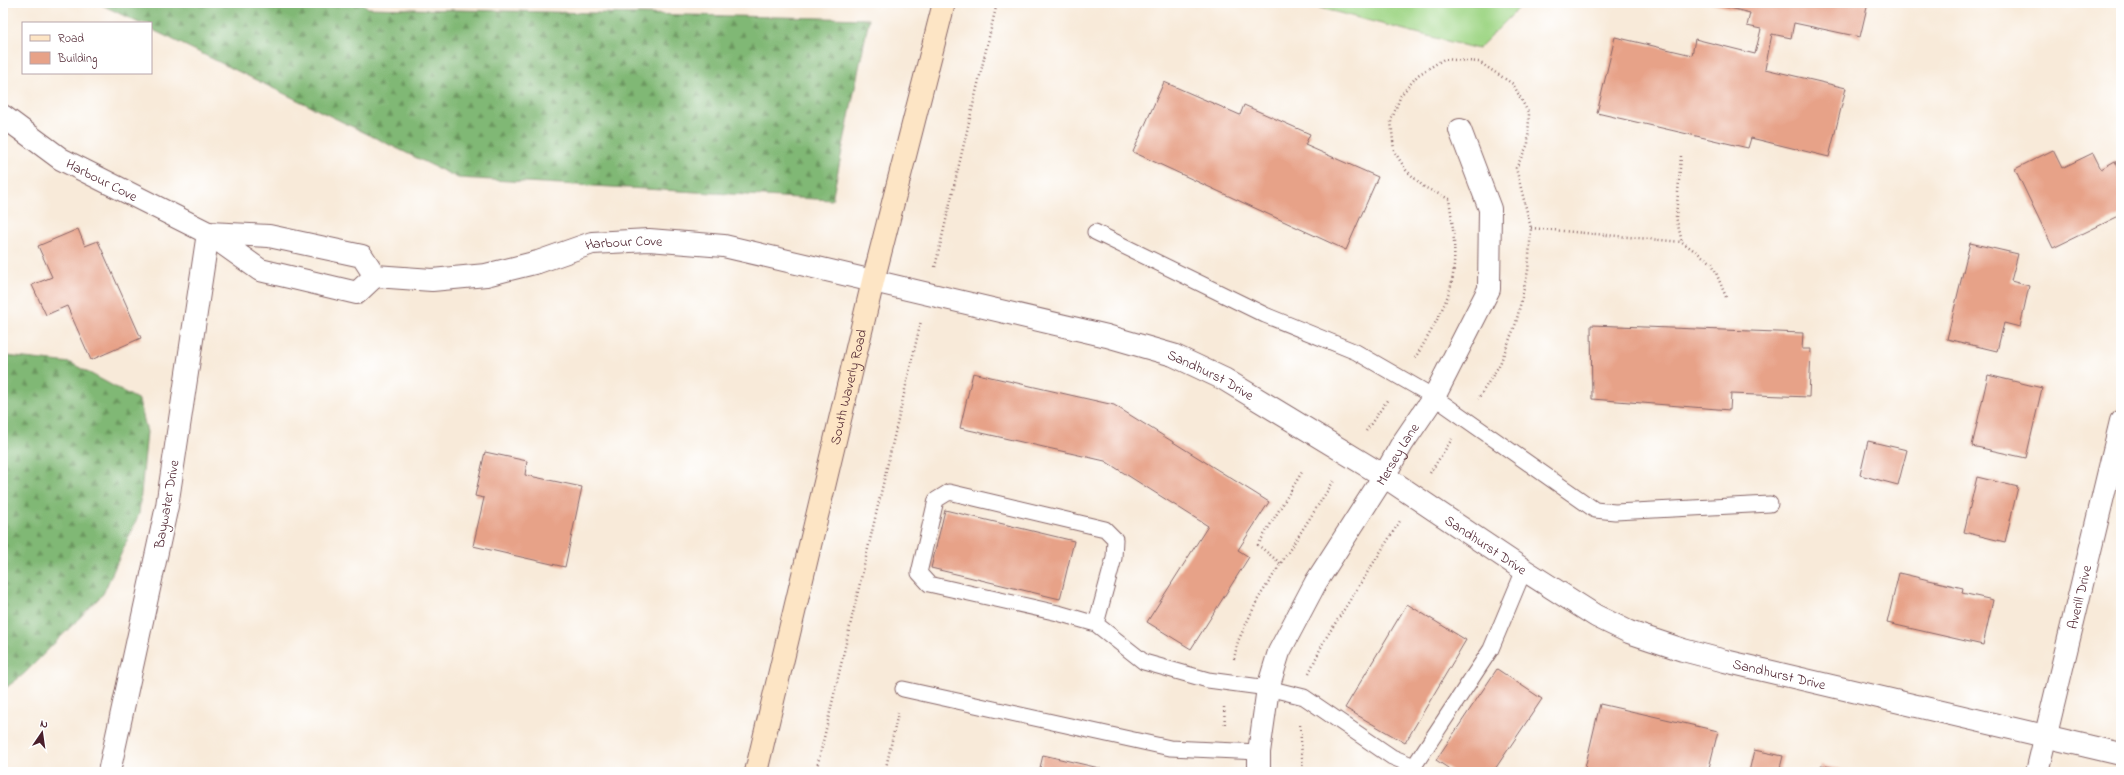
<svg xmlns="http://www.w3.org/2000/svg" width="2124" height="775" viewBox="0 0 2124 775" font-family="'Indie Flower',sans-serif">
<defs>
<pattern id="forest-firs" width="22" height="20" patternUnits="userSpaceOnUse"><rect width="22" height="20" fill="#80b874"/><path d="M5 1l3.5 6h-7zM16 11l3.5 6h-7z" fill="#6b955f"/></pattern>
</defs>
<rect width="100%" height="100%" fill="#fff"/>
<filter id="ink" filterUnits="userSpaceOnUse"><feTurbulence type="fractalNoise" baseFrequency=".025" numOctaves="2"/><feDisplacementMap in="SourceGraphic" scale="8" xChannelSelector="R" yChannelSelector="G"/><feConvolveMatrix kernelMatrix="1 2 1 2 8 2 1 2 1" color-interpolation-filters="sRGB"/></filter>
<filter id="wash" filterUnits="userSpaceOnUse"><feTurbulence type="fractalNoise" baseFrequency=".012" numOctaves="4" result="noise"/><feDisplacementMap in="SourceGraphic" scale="16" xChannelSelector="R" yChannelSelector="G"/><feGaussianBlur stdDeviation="0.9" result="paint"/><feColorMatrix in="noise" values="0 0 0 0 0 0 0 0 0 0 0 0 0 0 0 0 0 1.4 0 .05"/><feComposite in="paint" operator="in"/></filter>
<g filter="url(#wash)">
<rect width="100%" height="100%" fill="#f8ead9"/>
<path fill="#a1d788" stroke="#767b5a" d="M 1301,3 L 1524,3 L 1478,49 Z"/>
<path fill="url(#forest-firs)" stroke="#656c50" d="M 98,3 L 363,3 L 368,8 L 869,19 L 832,200 L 458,178 L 151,29 L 151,23 L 139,23 Z
M 6,356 L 71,363 L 139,400 L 147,432 L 139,514 L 103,594 L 24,674 L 3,690 L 3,358 Z"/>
<g id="blocks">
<path fill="#e7a288" d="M 1710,3 L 1868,3 L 1860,37 L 1794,23 L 1791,38 L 1772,34 L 1765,69 L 1846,88 L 1829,157 L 1751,138 L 1748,148 L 1597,113 L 1615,37 L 1692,55 L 1695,39 L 1755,54 L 1761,29 L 1747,26 L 1750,13 Z
M 1164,82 L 1240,115 L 1244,105 L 1310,134 L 1305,145 L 1378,177 L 1346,250 L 1133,152 Z
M 2053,150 L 2062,168 L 2093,153 L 2101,169 L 2115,161 L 2121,173 L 2121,215 L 2053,248 L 2015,169 Z
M 78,229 L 85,246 L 98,241 L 141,338 L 91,360 L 67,306 L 46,315 L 32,285 L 52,277 L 38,246 Z
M 1970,243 L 2018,254 L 2011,281 L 2029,286 L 2020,327 L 2004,323 L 1997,351 L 1947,339 Z
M 1591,325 L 1803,333 L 1802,349 L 1811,349 L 1809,397 L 1731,394 L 1730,410 L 1592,399 Z
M 973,373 L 1114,405 L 1269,502 L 1238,550 L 1249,557 L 1191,649 L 1147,622 L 1208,526 L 1105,461 L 960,428 Z
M 1988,375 L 2042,388 L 2026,458 L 1972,446 Z
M 1868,441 L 1907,450 L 1898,485 L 1860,475 Z
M 485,452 L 527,461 L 525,475 L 582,487 L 565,567 L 473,546 L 484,498 L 475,496 Z
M 1977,477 L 2018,487 L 2005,542 L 1964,532 Z
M 945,510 L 1074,541 L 1060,599 L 931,568 Z
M 1899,573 L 1963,588 L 1962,593 L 1993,600 L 1983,645 L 1887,623 Z
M 1407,604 L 1466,640 L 1405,743 L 1345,708 Z
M 1497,669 L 1542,699 L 1493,772 L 1454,772 L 1436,760 Z
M 1600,704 L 1718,731 L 1708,772 L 1584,772 Z
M 1754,750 L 1783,756 L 1779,772 L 1749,772 Z
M 1043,755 L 1112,771 L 1112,772 L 1039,772 Z
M 1821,765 L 1849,771 L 1849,772 L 1820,772 Z"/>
</g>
</g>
<g filter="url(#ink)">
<use href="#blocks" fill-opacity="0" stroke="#876668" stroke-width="1"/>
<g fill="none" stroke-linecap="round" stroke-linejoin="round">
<g stroke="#876668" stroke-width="17">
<path id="lane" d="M 1095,232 L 1265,315 L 1356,352 L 1434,397 L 1595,510 L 1615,512 L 1770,504
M 1096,624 L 1114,558 L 1115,539 L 1105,529 L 949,492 L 936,500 L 919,573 L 929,584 L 1058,613 L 1096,624 L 1144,662 L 1208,680 L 1268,688 L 1304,697 L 1392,757 L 1414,766 L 1491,649 L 1524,570
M 903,689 L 1170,748 L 1259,752"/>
</g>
<g stroke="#876668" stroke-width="24">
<g id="street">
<path id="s1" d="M 3,116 L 61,159 L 208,233 L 167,506 L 109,772"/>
<path d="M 208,233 L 269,236 L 362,256 L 375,276 L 357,293 L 260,270 Z"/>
<path id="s2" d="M 375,276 L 432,280 L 486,275 L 538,262 L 592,243 L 649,240 L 724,246 L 1107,336 L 1173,355 L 1224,379 L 1384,476 L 1524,570 L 1596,616 L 1629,632 L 1683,650 L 1725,661 L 2121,754"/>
<path id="s3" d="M 1259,772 L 1259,752 L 1268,688 L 1279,652 L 1316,582 L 1384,476 L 1402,444 L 1434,397 L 1489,289 L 1490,209 L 1460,130"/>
<path id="s4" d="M 2037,772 L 2121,421"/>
</g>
</g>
<g stroke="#876668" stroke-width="24">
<g id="secondary">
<path id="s5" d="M 756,772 L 873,281 L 944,3"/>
</g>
</g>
<path stroke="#876668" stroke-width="2.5" stroke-dasharray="1 3" stroke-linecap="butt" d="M 1681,156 L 1676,217 L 1682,242
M 1531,228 L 1682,242 L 1712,263 L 1726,297
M 935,267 L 997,3
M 1415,358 C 1427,339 1448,303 1452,281 C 1457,254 1453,226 1449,199 L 1424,187 L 1406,170 L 1394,151 L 1391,121 L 1401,95 L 1418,75 L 1444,59 L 1479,62 L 1513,84 L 1529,114 L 1528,144 L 1516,168 L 1531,228 L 1528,271 L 1516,323 L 1500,364 L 1478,399
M 1366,431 L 1388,399
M 1430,473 L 1452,439
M 1280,563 L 1258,545 L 1302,472
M 1234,659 L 1238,641 L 1258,599 L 1335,479
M 1309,673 L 1324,641 L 1400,521
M 1224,707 L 1225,726
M 1300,725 L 1303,772
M 816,772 L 921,321
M 885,772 L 898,713"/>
<use href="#lane" stroke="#fff" stroke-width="15"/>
<use href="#street" stroke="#fff" stroke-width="22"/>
<use href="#secondary" stroke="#fde5c5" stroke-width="22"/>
</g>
</g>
<g text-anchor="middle" stroke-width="3" stroke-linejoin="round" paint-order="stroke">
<g font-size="14" fill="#4a1f2b" stroke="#fff">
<text dy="5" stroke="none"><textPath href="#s1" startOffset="118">Harbour Cove</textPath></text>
<text dy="5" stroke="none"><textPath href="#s2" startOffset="254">Harbour Cove</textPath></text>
<text dy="5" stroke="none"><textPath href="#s2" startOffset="859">Sandhurst Drive</textPath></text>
<text dy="5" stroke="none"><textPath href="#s5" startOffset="396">South Waverly Road</textPath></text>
<text dy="5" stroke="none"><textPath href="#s3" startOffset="353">Mersey Lane</textPath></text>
<text transform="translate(166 504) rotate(-80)" y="5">Baywater Drive</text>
<text dy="5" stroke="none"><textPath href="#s2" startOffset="1183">Sandhurst Drive</textPath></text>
<text dy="5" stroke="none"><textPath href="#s4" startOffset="180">Averill Drive</textPath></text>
<text dy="5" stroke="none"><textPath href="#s2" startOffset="1507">Sandhurst Drive</textPath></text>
</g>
</g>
<rect width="2124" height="775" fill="none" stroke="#fff" stroke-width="16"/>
<rect x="22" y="22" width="130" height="52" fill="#ffffff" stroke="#b7a5aa"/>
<rect x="30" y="35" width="20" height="6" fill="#fde5c5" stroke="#b7a5aa"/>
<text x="58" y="42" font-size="12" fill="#4a1f2b">Road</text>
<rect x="30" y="52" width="20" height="12" fill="#e7a288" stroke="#b7a5aa"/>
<text x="58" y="62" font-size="12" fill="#4a1f2b">Building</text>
<g transform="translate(42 733) rotate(13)" stroke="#ffffff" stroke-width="3" paint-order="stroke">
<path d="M0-3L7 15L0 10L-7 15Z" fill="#4a1f2b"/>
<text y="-6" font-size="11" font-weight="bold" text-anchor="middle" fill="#4a1f2b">N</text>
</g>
</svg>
